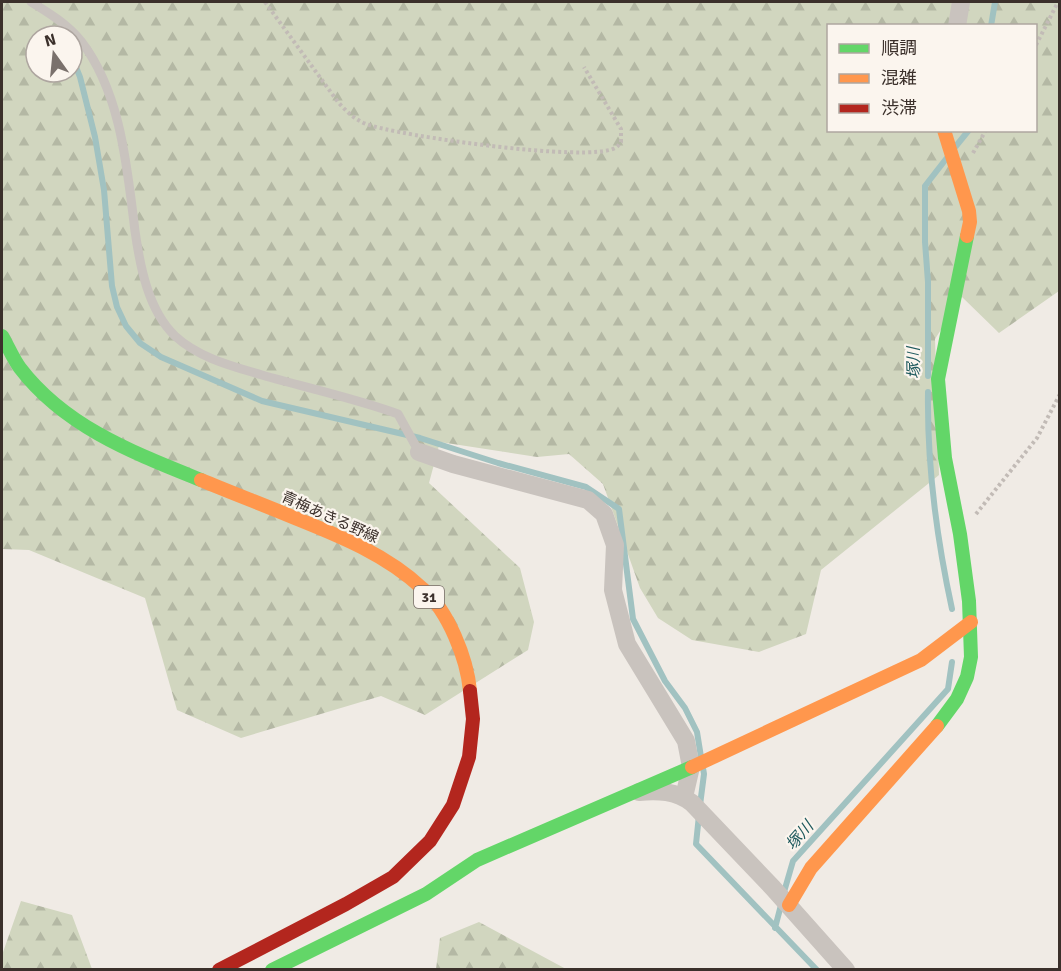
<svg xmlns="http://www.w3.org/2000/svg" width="1061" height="971" viewBox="0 0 1061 971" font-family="Signika,'Noto Sans JP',sans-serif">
<defs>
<pattern id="forest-firs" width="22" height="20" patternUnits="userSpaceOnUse" patternTransform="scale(1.5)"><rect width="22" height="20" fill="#d1d6bf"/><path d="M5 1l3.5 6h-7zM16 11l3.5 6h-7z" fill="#b4b8a4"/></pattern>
</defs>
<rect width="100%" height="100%" fill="#f0ebe5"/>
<path fill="url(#forest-firs)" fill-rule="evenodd" d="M 2,2 L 1059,2 L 1059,291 L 999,333 L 962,297 L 935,339 L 939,475 L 821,570 L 806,634 L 759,652 L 692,640 L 658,618 L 640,588 L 603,484 L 569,454 L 537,457 L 440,442 L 429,483 L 520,568 L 534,622 L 528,650 L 425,715 L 381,696 L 241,738 L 177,710 L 145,598 L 29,550 L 2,549 ZM 828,26 L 1036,26 L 1036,130 L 828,130 ZM 36,36 L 72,36 L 72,72 L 36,72 Z
M 21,901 L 72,915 L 92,969 L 2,969 L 2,955 Z
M 479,922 L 566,969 L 436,969 L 440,938 Z"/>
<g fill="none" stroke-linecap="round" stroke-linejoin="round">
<path stroke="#a1c2c1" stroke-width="6" d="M 991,26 L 995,2
M 51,35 L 53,36
M 72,57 L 80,77 L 95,137 L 104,190 L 112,286 L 117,307 L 126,326 L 140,343 L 161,357 L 262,401 L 420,438 L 498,463 L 586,487 L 619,509 L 633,619 L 665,681 L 685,708 L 697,732 L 701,757
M 956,146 L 969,130
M 928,376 L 928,282 L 925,242 L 925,186 L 946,159
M 928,392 C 927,463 937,540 952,609
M 700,805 L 704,774 L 703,768
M 699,815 L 696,844 L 817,970
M 784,892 L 793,861 L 948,689 L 952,662
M 775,928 L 781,905"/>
<path stroke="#c2bbb6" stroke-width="4" stroke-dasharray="3 3" stroke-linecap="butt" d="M 265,2 L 338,102 C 346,111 354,119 366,124 C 399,136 588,163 615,148 C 618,147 619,144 621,142 L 621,129 L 584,67
M 1036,45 L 1058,2
M 973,153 L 986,130
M 976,514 L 1037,438 L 1060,394"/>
<path stroke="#c9c3be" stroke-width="9" d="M 31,2 C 49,13 67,24 81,41 C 121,93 127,167 135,231 C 140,266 148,310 175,336 C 199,358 232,366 262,375 C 307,388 354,398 398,414 L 419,452"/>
<path stroke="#c9c3be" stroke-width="18" d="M 957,26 L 961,2
M 419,452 L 453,464 L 588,500 L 604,514 L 615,545 L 613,590 L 627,644 L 686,741 L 691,767 L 684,797
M 639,792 C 658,790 676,791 692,803 L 773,888 L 846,970"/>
<path stroke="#63d668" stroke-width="14" d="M 2,336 C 8,346 13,359 20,368 C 65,427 134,453 201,480
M 937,726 L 957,699 L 967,677 L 971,657 L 969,601 L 960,534 L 945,458 L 938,379 L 967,236
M 272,970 L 426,894 L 477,860 L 692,767"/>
<path stroke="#ff974d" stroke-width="14" d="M 944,130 L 969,211 L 970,222 L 967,236
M 201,480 C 232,493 264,505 295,518 C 340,536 387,555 423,589 C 448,611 467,658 470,691
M 692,767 L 921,660 L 971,622
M 789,905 L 811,868 L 937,726"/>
<path stroke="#b3261e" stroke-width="14" d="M 219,970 L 346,904 L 393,877 L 430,841 L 453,805 L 469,757 L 473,719 L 470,691"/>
</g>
<g text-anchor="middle" stroke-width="4.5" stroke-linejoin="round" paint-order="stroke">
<rect fill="#fbf5ee" stroke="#756b66" stroke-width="1.5" x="414" y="586" width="30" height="22" rx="4.5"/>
<g font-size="14" font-weight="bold" fill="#3b302b">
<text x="429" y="602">31</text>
</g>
<g font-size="15" fill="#3b302b" stroke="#fbf5ee">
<text transform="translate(330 517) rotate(24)" y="5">青梅あきる野線</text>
</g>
<g font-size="16" font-style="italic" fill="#1f5a5e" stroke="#fbf5ee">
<text transform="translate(913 363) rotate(-91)" y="6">塚川</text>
<text transform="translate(799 835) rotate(-49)" y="6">塚川</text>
</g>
</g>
<rect width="1061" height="971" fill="none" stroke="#3b302b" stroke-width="6"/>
<rect x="827" y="24" width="210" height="108" fill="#fbf5ee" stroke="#aea6a0" stroke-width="1.5"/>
<rect x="839" y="44" width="30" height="9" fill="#63d668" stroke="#aea6a0" stroke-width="1.5"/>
<text x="881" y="54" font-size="18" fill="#3b302b">順調</text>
<rect x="839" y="74" width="30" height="9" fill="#ff974d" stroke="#aea6a0" stroke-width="1.5"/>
<text x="881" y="84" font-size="18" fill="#3b302b">混雑</text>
<rect x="839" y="104" width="30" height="9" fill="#b3261e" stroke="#aea6a0" stroke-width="1.5"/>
<text x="881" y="114" font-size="18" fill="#3b302b">渋滞</text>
<g transform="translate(54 54) rotate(345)"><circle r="28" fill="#fbf5ee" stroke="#aea6a0" stroke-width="1.5"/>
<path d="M0-4.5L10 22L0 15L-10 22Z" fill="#7a716c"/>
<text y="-9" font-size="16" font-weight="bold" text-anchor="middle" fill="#3b302b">N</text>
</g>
</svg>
